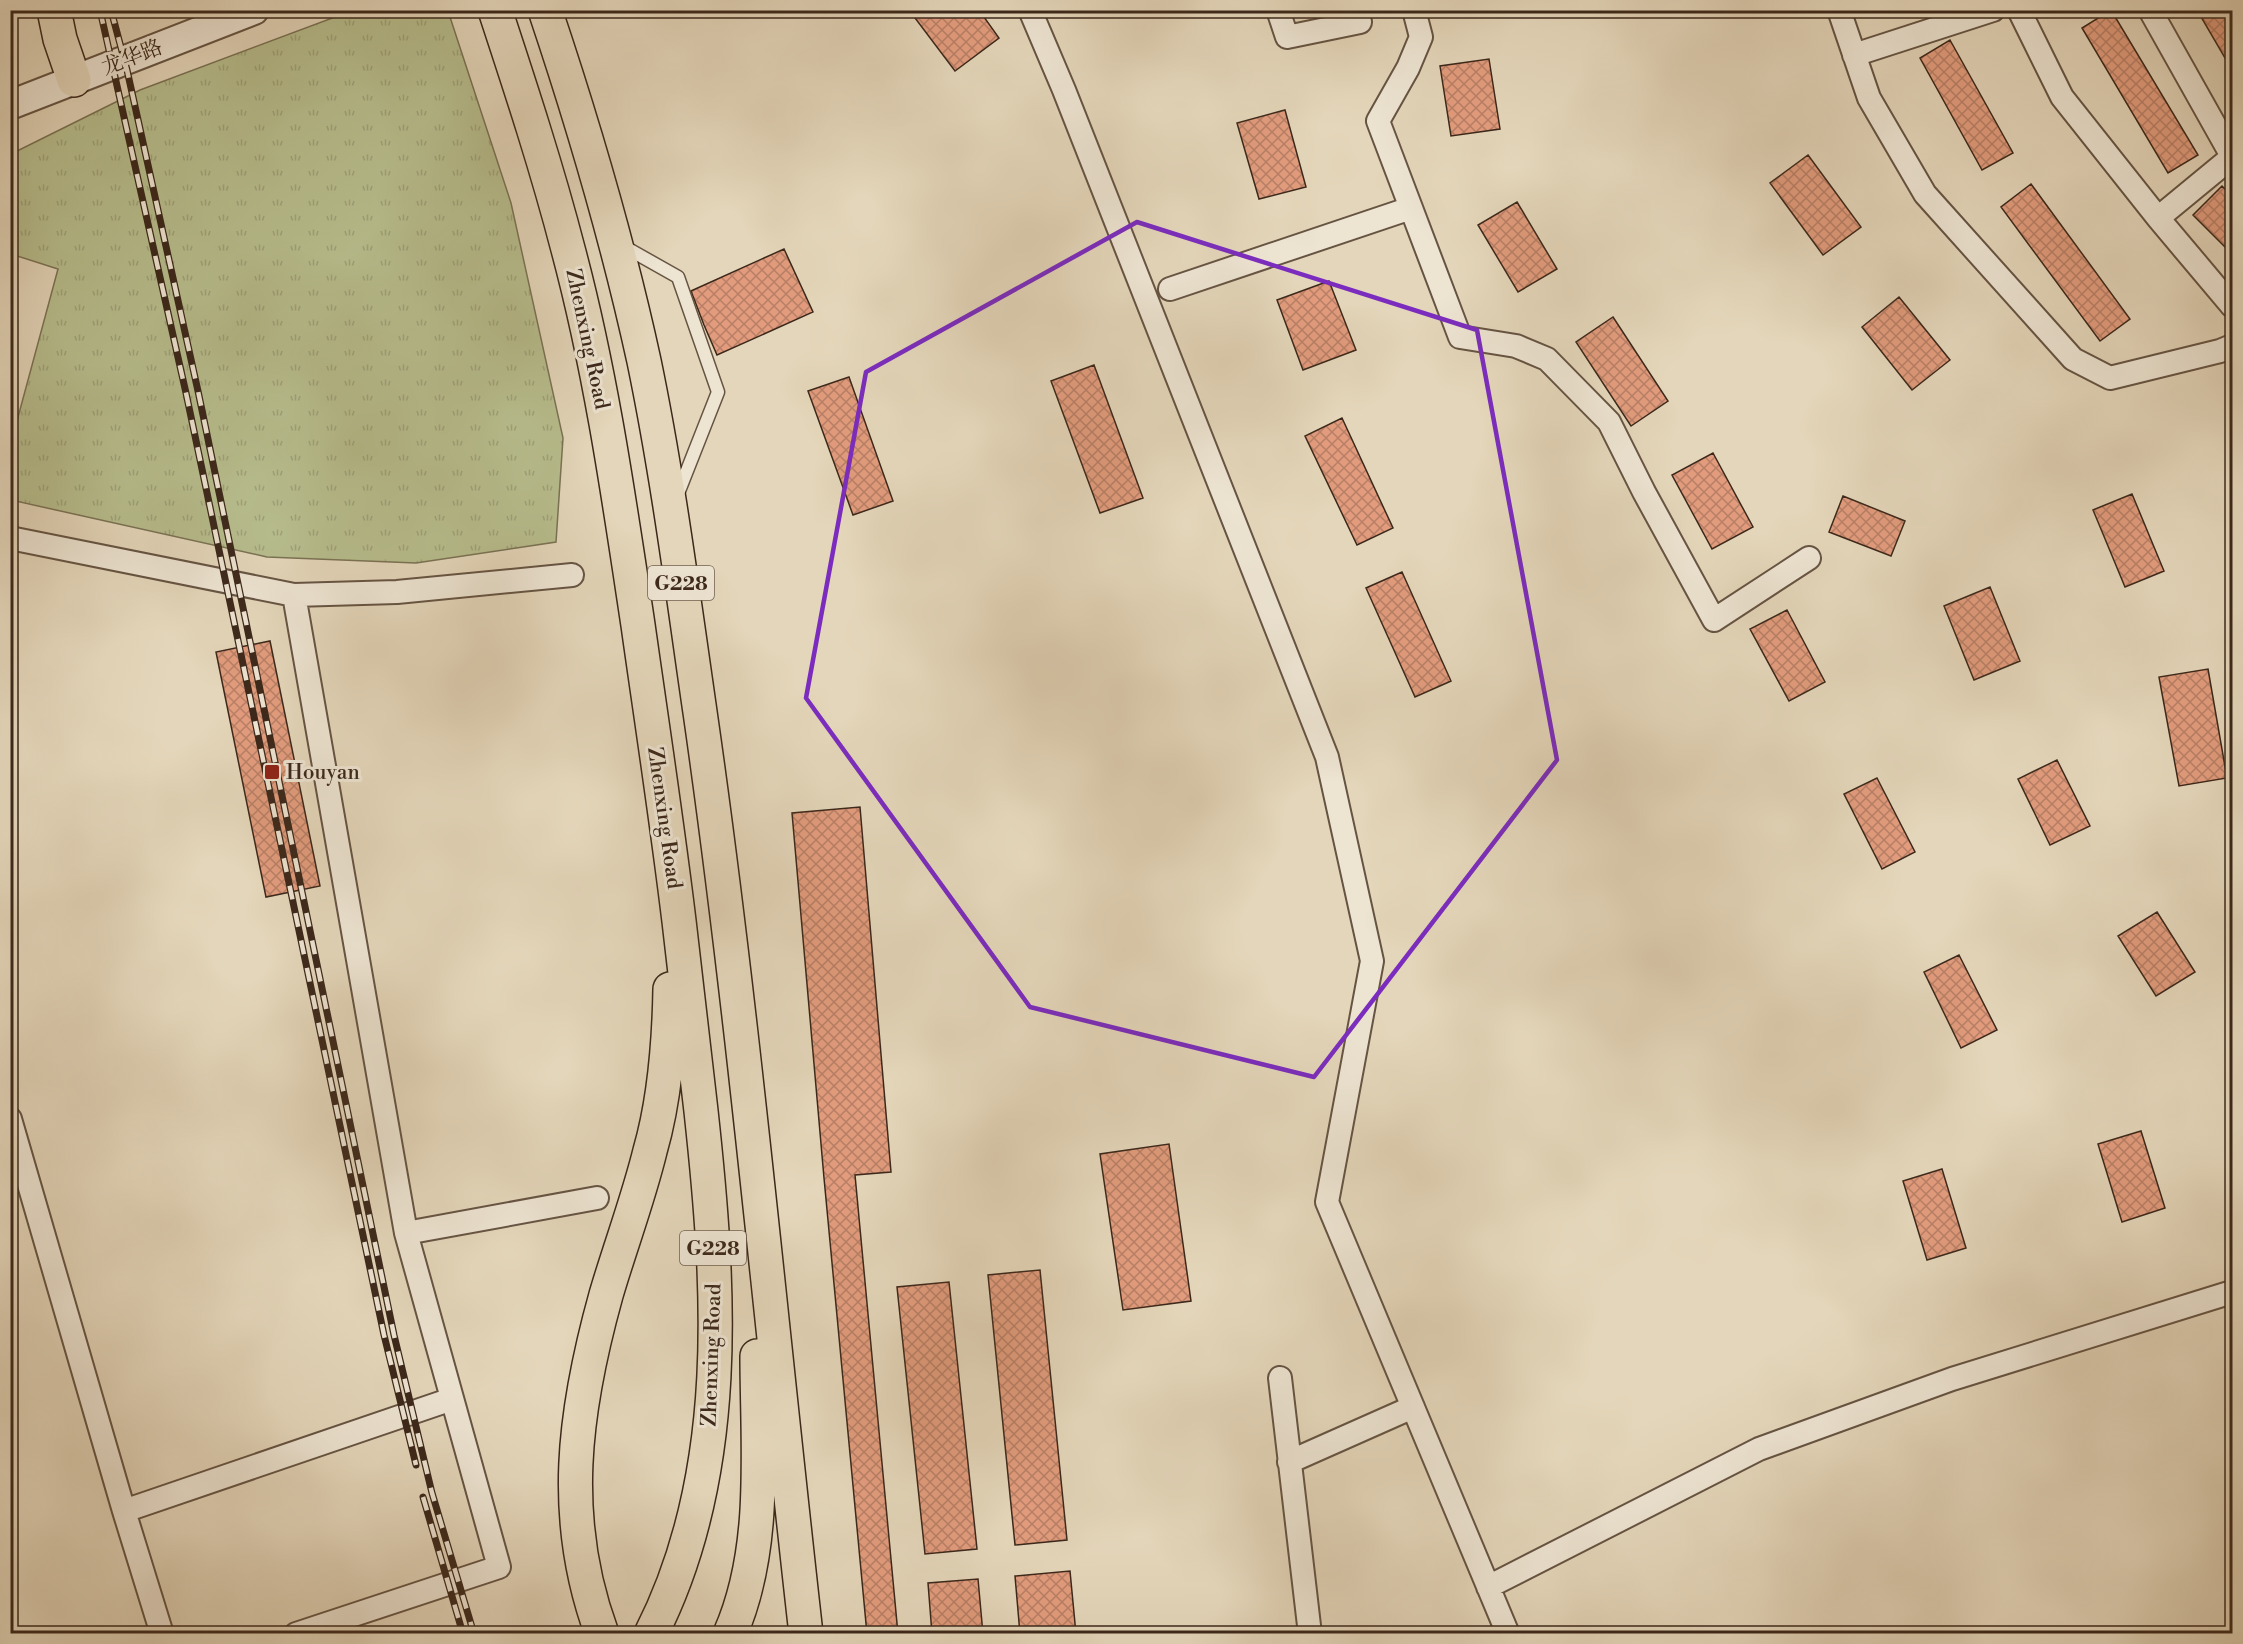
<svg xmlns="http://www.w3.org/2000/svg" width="2243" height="1644" viewBox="0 0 2243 1644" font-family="'Libre Bodoni','Noto Serif SC',serif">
<defs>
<pattern id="park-tufts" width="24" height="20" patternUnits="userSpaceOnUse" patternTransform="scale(1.5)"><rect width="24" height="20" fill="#b7bd8d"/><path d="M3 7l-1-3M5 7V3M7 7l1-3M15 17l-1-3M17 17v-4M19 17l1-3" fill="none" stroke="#9ea279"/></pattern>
<pattern id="building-cross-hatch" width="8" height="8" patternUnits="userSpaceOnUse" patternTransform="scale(1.5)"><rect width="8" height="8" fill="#e29c7d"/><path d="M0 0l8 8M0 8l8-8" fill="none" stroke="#b87f66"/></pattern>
</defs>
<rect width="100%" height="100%" fill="#e4d6ba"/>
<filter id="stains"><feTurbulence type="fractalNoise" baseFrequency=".00333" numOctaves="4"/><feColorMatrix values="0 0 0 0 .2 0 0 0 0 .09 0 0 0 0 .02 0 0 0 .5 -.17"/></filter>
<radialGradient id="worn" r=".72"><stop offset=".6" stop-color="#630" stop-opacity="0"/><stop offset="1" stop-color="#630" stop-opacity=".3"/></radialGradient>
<path fill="url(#park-tufts)" stroke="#7a7254" stroke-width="1.5" d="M 351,11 L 448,11 L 511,203 L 563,438 L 556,542 L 416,563 L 267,557 L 11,500 L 11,443 L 58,269 L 11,254 L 11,154 L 140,90 Z"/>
<path fill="url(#building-cross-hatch)" stroke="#3c281b" stroke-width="1.5" d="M 909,10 L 979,10 L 999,38 L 955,71 Z
M 2111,10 L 2198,155 L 2168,173 L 2082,28 Z
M 2197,10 L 2232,10 L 2232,70 Z
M 1950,40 L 2013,153 L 1982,170 L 1920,58 Z
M 1489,59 L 1500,129 L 1451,136 L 1440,66 Z
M 1285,110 L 1306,187 L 1259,199 L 1237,123 Z
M 1808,155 L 1861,227 L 1823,255 L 1770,183 Z
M 2031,184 L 2130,319 L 2100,341 L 2001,207 Z
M 2222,186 L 2232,196 L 2232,254 L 2193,215 Z
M 1517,202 L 1557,269 L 1518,292 L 1478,225 Z
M 784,249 L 813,312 L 717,355 L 704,325 L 691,291 Z
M 1329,281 L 1356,350 L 1303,370 L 1277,300 Z
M 1899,297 L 1950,360 L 1912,390 L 1862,327 Z
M 1613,317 L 1668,401 L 1631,426 L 1576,342 Z
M 1094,365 L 1143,498 L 1100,513 L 1051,381 Z
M 849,377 L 893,501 L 853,515 L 808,391 Z
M 1342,418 L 1393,528 L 1357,545 L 1305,436 Z
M 1713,453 L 1753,527 L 1712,549 L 1672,475 Z
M 2132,494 L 2164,571 L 2125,587 L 2093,510 Z
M 1843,496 L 1905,521 L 1891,556 L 1829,532 Z
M 1402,572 L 1451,681 L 1415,697 L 1366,588 Z
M 1990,587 L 2020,661 L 1974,680 L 1944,606 Z
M 1787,610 L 1825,682 L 1789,701 L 1750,629 Z
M 270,641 L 320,886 L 266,897 L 216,652 Z
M 2208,669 L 2227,778 L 2179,786 L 2159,677 Z
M 2057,760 L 2090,826 L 2050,845 L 2018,779 Z
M 1877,778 L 1915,852 L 1882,869 L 1844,794 Z
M 860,807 L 891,1172 L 855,1175 L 898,1634 L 867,1634 L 824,1178 L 792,813 Z
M 2157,912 L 2195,972 L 2156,996 L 2118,936 Z
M 1959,955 L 1997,1030 L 1961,1048 L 1924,972 Z
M 2141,1131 L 2165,1208 L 2122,1222 L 2098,1144 Z
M 1169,1144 L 1191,1301 L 1123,1310 L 1100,1154 Z
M 1942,1169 L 1966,1248 L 1927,1260 L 1903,1181 Z
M 1040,1270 L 1067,1540 L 1015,1545 L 988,1275 Z
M 949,1282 L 977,1549 L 925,1554 L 897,1287 Z
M 1070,1571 L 1076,1634 L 1020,1634 L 1015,1576 Z
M 978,1579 L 983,1634 L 932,1634 L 928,1583 Z"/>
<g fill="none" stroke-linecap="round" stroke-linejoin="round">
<g stroke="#665443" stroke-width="15">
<path id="service" d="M 623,246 L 678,277 L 718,392 L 677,496"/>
</g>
<g stroke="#665443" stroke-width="26">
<path id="minor" d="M 1030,10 L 1064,90 L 1327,757 L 1372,961 L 1327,1202 L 1508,1634
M 1278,10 L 1287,37 L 1360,22 L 1357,10
M 1414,10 L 1421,37 L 1408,68 L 1378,121 L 1460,337 L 1516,346 L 1547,359 L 1609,422 L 1644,492 L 1714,620 L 1809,558
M 1839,10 L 1869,98 L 1925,194 L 2073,359 L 2110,378 L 2220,351 L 2232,346
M 2019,10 L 2062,97 L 2158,218 L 2232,306
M 2150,10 L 2232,156
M 1854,55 L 1993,10
M 2158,218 L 2232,157
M 1170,289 L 1411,208
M 10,538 L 294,595 L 397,592 L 572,575
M 294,595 L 406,1233 L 499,1567 L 296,1634
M 10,1119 L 124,1511 L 162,1634
M 406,1233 L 597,1198
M 1280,1378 L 1310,1634
M 1289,1462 L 1413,1407
M 124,1511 L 452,1399
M 1488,1587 L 1759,1449 L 1952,1379 L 2232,1292"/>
</g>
<g stroke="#665443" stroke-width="32">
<path id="tertiary" d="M 10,105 L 254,10"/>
</g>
<g stroke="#3c281b" stroke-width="36">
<path id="trunk" d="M 54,10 L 60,39 L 74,80
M 495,10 C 521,89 547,168 568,249 C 601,372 619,499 638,625 C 652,724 667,822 679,921 C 687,985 694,1048 701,1111 C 720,1285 733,1473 651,1634
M 545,10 C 584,126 618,242 644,361 C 668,477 683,595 700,712 C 744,1018 771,1326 806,1634
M 602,1634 C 559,1518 574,1410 606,1295 C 620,1247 638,1200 650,1151 C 665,1099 669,1044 670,989
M 730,1634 C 768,1548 757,1447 757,1356"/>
</g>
<use href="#service" stroke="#ede4d2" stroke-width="12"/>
<use href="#minor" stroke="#ede4d2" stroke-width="22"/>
<use href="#tertiary" stroke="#ede4d2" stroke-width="28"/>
<use href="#trunk" stroke="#e4d6ba" stroke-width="33"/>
<g stroke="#3c281b" stroke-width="7">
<path id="rail" d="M 100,10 L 186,393 L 384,1335 L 416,1465
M 111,10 L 127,70 L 198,391 L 394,1335 L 432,1493 L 474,1634
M 423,1497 L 463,1634"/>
</g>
<use href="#rail" stroke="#ede4d2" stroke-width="4.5" stroke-dasharray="14" stroke-linecap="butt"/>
</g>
<path fill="none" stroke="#7b2cbf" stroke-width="4.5" stroke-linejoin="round" d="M 1137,222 L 1477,330 L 1557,760 L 1314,1077 L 1030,1007 L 806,698 L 866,372 Z"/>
<rect fill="#8f2418" stroke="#ede4d2" stroke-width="2" x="264" y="764" width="16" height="16" rx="3"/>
<g text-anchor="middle" stroke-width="6" stroke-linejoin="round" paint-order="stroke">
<g fill="#ede4d2" stroke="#716052" stroke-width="1.5">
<rect x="648" y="566" width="66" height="34" rx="4.5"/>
<rect x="680" y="1231" width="66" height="34" rx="4.5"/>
</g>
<g font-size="20" font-weight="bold" fill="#3c281b">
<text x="681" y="590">G228</text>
<text x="713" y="1255">G228</text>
</g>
<g font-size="21" fill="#3c281b" stroke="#ede4d2">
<text transform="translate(132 57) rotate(-21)" y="7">龙华路</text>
<text transform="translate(588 339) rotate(78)" y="7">Zhenxing Road</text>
<text transform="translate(665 818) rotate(82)" y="7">Zhenxing Road</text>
<text transform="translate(711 1355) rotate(-88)" y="7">Zhenxing Road</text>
</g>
<g font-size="21" fill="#3c281b" stroke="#ede4d2" text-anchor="start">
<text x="286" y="779">Houyan</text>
</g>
</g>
<rect width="2243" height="1644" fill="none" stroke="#e4d6ba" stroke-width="36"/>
<rect x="12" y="12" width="2219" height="1620" fill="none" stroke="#3c281b" stroke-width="3"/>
<rect x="18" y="18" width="2207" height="1608" fill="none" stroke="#3c281b" stroke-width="1.5"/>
<rect width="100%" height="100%" filter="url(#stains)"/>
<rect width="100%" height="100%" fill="url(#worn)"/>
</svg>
